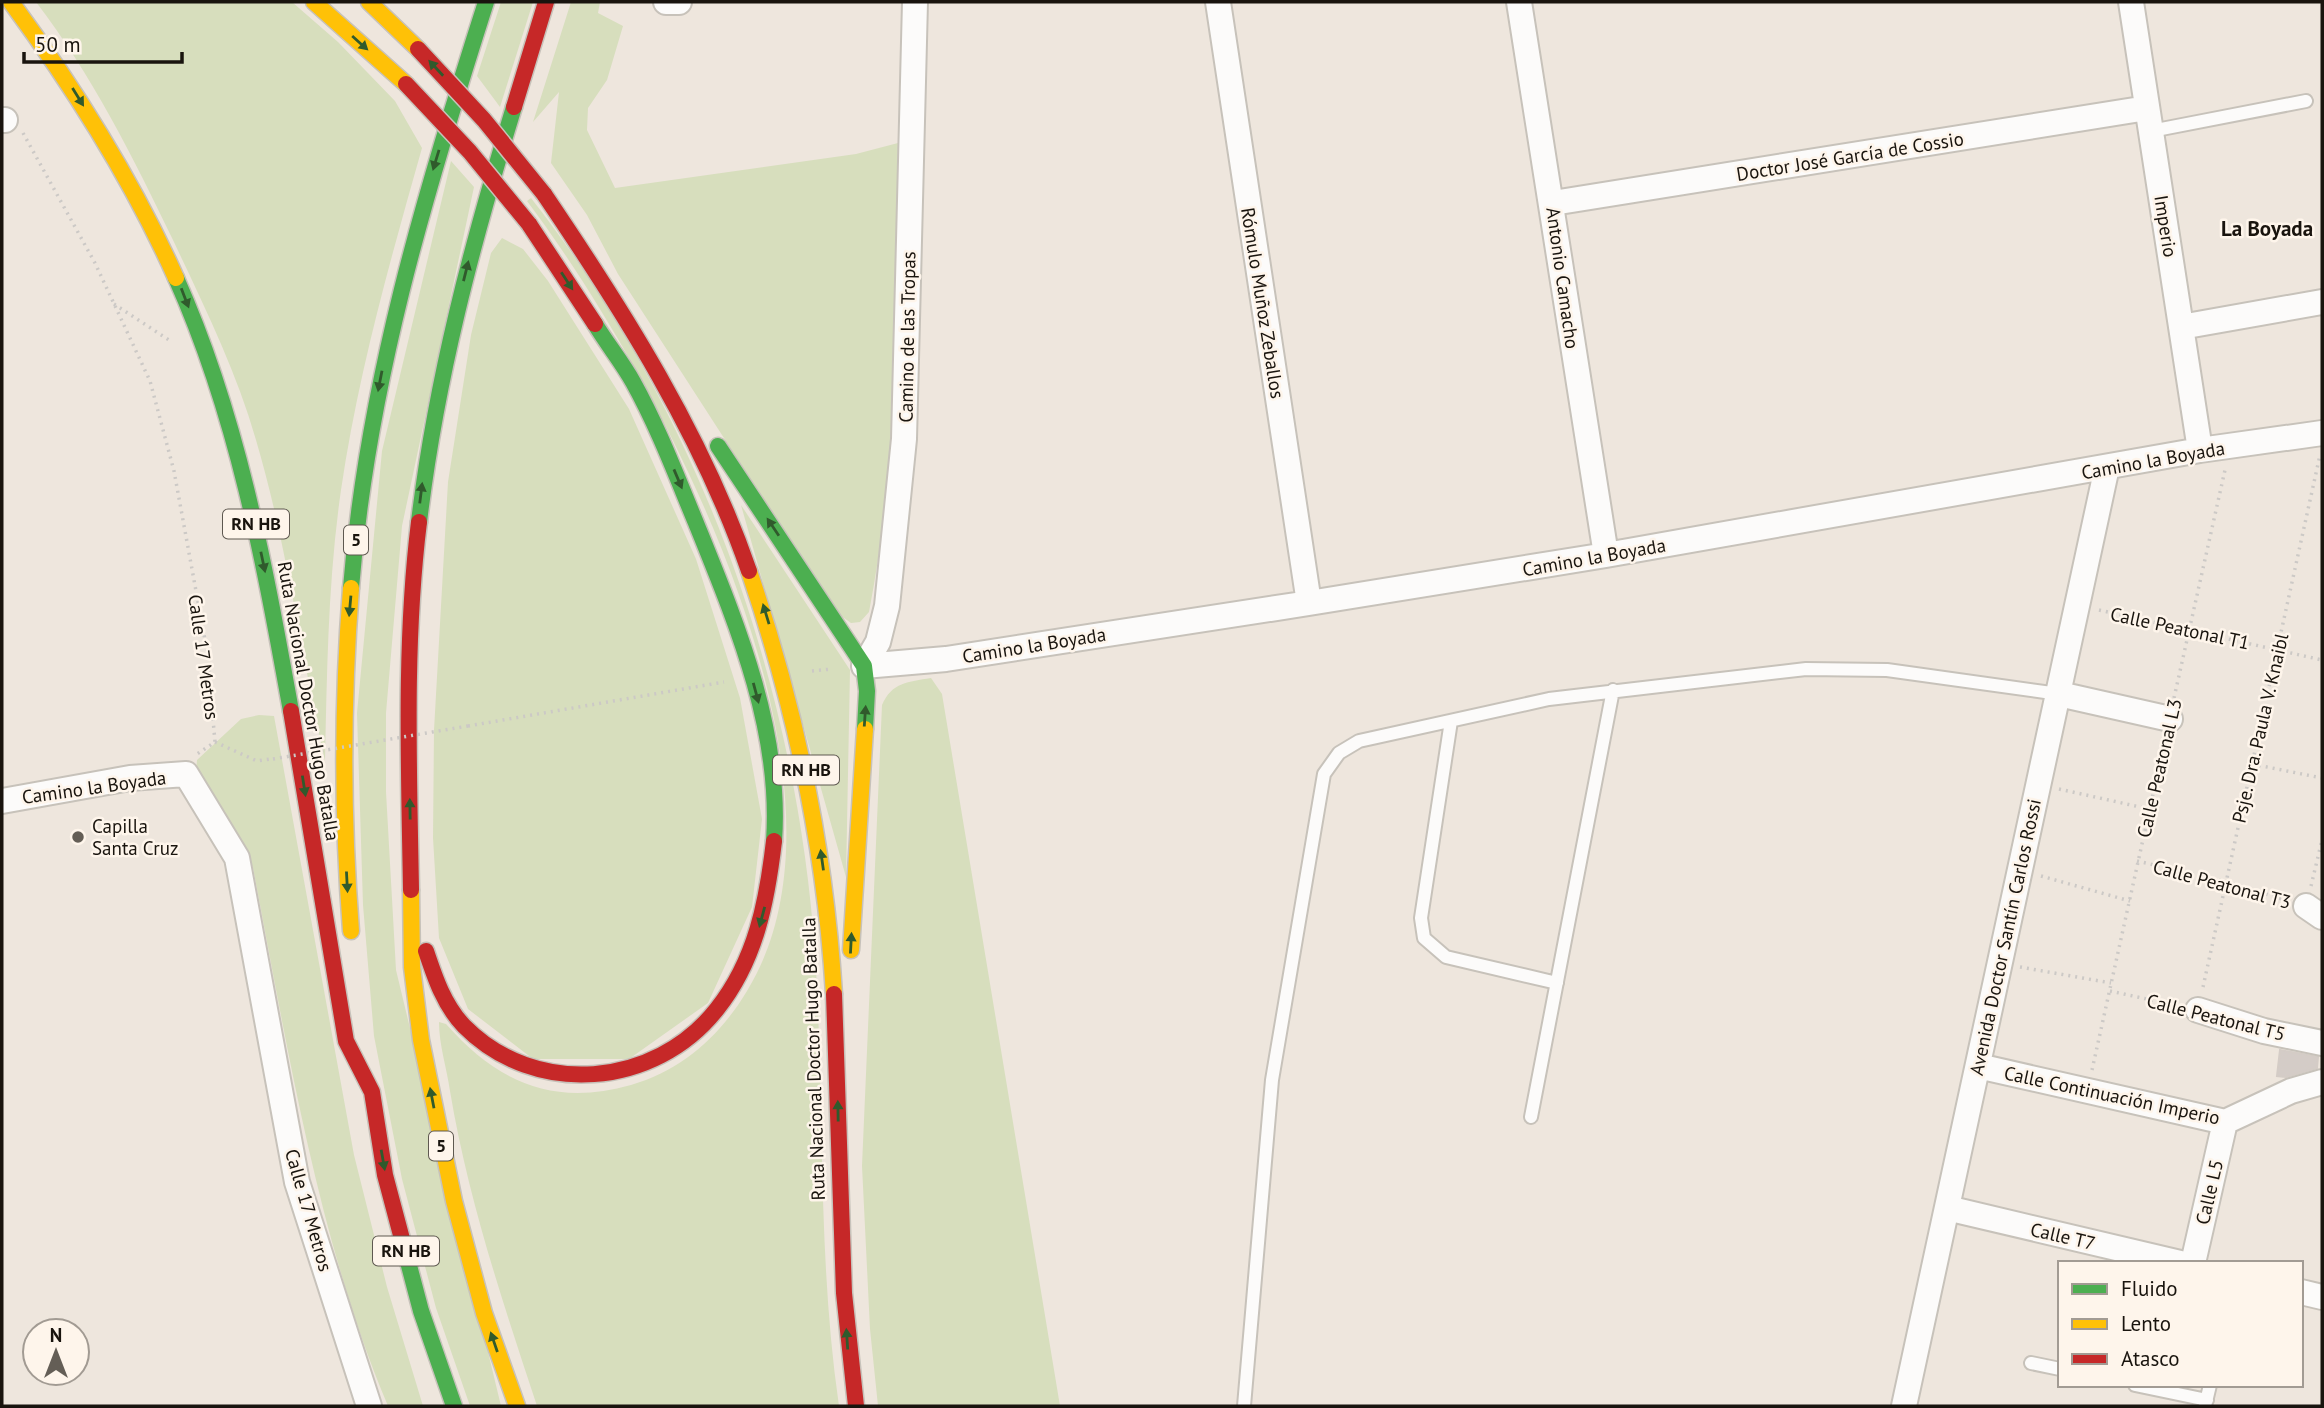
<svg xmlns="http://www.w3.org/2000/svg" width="2324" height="1408" viewBox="0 0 2324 1408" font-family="'PT Sans',sans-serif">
<rect width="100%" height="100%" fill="#eee6dd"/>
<path fill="#d7debd" d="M 36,2 L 292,2 L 338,42 L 395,101 L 422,148 C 390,261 358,374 341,490 C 328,580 327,671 325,761 C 301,654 287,545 256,440 C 236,370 204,306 173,240 C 133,157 92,75 36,2 Z
M 501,2 L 533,2 L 500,107 L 477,76 Z
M 571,2 L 600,2 L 598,13 L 623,26 L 607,80 L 588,108 L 587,130 L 615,188 L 856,154 L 898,143 C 896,299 899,458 869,612 L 860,622 L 851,623 L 837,613 L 618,274 L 587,215 L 551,163 L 559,92 L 533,122 Z
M 451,161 L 474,187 L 402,526 L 386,713 L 386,792 L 396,970 L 501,1406 L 470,1406 L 436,1308 L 402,1179 L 374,1036 L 363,905 L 357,713 L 382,451 Z
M 531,198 C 699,413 796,681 815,953 C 825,1104 817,1256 839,1406 L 537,1406 C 503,1303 468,1199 450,1091 C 447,1069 439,1045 439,1022 L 446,1024 C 497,1082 553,1107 631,1085 C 682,1070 720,1036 747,991 C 876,781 658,375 527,201 Z
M 502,238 L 523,249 L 548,281 L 629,409 L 696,559 L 740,698 L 762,819 L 752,907 L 708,1003 L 629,1059 L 533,1059 L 468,1009 L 439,938 L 433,838 L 434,730 L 448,482 L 471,335 L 491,253 Z
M 741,505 L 850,670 L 846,877 Z
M 931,678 L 942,694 L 1060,1406 L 878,1406 L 870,1329 L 862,1166 L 882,705 C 892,682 908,682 931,678 Z
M 259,715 L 274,716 L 354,1155 L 387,1287 L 423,1406 L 388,1406 C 318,1241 287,1044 253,868 L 241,843 L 196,773 L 197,760 L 241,719 Z"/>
<path fill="#d4ccc7" stroke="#d4ccc6" stroke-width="2" d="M 2280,1050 L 2318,1057 L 2317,1068 L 2286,1077 L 2277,1076 Z"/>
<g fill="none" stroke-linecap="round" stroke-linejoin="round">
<g stroke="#c7c2ba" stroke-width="16">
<path id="lane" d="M 2151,131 L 2306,101
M 1451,721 L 1421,918 L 1424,938 L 1446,957 L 1557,983
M 1531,1117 L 1613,690
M 2031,1363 L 2060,1369
M 2135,1385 L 2207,1400
M 1244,1406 L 1272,1080 L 1324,774 L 1339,753 L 1359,741 L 1549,699 L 1806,669 L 1887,670 L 2059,694
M 2205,1406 L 2210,1385"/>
</g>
<g stroke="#c7c2ba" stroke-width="28">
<path id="street" d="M 666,2 L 679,2
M 1218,2 L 1309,603
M 1519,2 L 1606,555
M 2131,2 L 2200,450
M 2,120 L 5,120
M 1553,203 L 2147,108
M 2181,327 L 2322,302
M 864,666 L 946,659 L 1309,603 L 1606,555 L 2200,450 L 2322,433
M 864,666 L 878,642 L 887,606 L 904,439 L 915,2
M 2059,694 L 2170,719
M 2,801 L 130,778 L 186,774 L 237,858 L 297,1182 L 369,1406
M 2306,906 L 2322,917
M 2198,1010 L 2264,1031 L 2322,1043
M 1978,1066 L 2225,1122 L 2291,1091 L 2322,1082
M 1947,1208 L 2180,1263
M 2193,1263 L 2225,1122
M 2301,1292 L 2322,1297
M 1904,1406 L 2107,467"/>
</g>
<g stroke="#c7c2ba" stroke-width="19">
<path id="fast" d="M 176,278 C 238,417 264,562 291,711
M 595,324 C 607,344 622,362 633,382 C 658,427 676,475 696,523 C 736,622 782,731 774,841
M 718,446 L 864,666 L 867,691 L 865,729
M 419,522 C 436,379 472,244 514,107
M 351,588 C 367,386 425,193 486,2
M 402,1239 L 421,1311 L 454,1406"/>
</g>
<g stroke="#c7c2ba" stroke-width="19">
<path id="slow" d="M 11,2 C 75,89 132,179 176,278
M 314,2 L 406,84
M 369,2 L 418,49
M 749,571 C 796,709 825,848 834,994
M 411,890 L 412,967 L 421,1040 L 454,1201 L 484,1313 L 517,1406
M 351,931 C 342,816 342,703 351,588
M 851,950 L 865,729"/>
</g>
<g stroke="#c7c2ba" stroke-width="19">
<path id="jam" d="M 514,107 L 546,2
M 544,194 C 624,312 702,435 749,571
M 529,224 L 595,324
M 291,711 L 346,1041 L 372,1092 L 385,1175 L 402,1239
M 411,890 C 409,768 404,643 419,522
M 426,951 C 435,978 444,1005 464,1026 C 535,1098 655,1088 717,1009 C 756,960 767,901 774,841
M 834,994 L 844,1293 L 856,1406"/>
</g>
<path stroke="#ccc9c6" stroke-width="3.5" stroke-dasharray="2 5" stroke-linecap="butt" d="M 23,133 L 95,263 L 150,381 L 174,471 L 207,651 L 215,742 L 197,754
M 114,304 L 172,342
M 2099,610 L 2322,660
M 812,671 L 832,669
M 2174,698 L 2225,470
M 468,726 L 724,682
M 215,742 L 257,761 L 271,759
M 2252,764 L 2322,778
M 2059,789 L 2149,809
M 2137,861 L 2224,881 L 2285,900
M 2041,876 L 2130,901
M 2311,886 L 2322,840
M 2020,967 L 2111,983
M 2203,987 L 2320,455
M 2110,991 L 2179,1006
M 2092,1070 L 2165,740"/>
<use href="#lane" stroke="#fcfbfa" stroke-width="12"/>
<use href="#street" stroke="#fcfbfa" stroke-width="24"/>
<use href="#fast" stroke="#4caf50" stroke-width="16"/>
<use href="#slow" stroke="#ffc107" stroke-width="16"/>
<use href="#jam" stroke="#c62828" stroke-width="16"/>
<g stroke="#c7c2ba" stroke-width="19" stroke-linecap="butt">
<path id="jam-bridge" d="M 418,49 L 484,120 L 544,194
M 406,84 L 470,152 L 529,224"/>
</g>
<path stroke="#ccc9c6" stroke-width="3.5" stroke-dasharray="2 5" stroke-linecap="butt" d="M 273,759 L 468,726"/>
<use href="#jam-bridge" stroke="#c62828" stroke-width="16"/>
</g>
<defs><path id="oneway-solid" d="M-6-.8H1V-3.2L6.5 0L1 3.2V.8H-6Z" transform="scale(1.75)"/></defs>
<g fill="#305a2c">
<use href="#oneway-solid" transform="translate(360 43) rotate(42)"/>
<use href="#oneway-solid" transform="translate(436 68) rotate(-133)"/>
<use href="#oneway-solid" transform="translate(78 97) rotate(58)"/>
<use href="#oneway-solid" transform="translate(436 160) rotate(107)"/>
<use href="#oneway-solid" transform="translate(466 271) rotate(-76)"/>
<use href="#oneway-solid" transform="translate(567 281) rotate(57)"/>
<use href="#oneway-solid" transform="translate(185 298) rotate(69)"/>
<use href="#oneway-solid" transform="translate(380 381) rotate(101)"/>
<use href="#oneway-solid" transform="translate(678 479) rotate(67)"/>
<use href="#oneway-solid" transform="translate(421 493) rotate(-83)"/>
<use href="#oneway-solid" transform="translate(773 527) rotate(-124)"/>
<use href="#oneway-solid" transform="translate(263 562) rotate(78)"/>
<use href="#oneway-solid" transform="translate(350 606) rotate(95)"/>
<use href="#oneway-solid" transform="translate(766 614) rotate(-107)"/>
<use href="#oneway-solid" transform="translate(756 693) rotate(75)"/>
<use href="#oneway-solid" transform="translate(865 716) rotate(-86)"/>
<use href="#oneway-solid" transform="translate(304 786) rotate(81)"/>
<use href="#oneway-solid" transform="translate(410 809) rotate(-91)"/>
<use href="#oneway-solid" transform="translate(822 860) rotate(-98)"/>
<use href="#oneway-solid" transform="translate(347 882) rotate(87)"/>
<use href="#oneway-solid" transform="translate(762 917) rotate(105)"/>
<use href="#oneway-solid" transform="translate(851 943) rotate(-87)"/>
<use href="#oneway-solid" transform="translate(432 1098) rotate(-101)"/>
<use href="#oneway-solid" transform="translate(838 1111) rotate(-91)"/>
<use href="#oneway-solid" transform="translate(383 1160) rotate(80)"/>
<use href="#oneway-solid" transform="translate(847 1339) rotate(-94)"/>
<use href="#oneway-solid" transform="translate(494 1342) rotate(-109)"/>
</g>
<circle fill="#645e56" stroke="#fef5eb" stroke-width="2.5" cx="78" cy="837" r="7"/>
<g text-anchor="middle" stroke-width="5" stroke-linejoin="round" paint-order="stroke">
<g fill="#fef5eb" stroke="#5e5850" stroke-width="2">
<rect x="223" y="509.5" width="66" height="29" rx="5"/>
<rect x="344" y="525.5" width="24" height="29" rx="5"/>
<rect x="773" y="755.5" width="66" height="29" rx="5"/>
<rect x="429" y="1131.5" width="24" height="29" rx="5"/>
<rect x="373" y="1236.5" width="66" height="29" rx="5"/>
</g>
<g font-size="18" font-weight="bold" fill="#19140e">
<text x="256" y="530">RN HB</text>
<text x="356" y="546">5</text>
<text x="806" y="776">RN HB</text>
<text x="441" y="1152">5</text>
<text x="406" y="1257">RN HB</text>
</g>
<g font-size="19" fill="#19140e" stroke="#fef5eb">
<text transform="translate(1850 156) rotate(-9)" y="7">Doctor José García de Cossio</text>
<text transform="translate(2166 226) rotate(81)" y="7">Imperio</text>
<text transform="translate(1563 278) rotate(82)" y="7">Antonio Camacho</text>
<text transform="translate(1263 303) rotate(81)" y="7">Rómulo Muñoz Zeballos</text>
<text transform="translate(907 337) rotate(-89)" y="7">Camino de las Tropas</text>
<text transform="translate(2153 460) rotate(-10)" y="7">Camino la Boyada</text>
<text transform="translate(1594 557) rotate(-10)" y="7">Camino la Boyada</text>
<text transform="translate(2180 628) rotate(12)" y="7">Calle Peatonal T1</text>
<text transform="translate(1034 645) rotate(-9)" y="7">Camino la Boyada</text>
<text transform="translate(204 657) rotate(82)" y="7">Calle 17 Metros</text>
<text transform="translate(309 701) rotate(80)" y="7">Ruta Nacional Doctor Hugo Batalla</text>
<text transform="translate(2260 728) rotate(-77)" y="7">Psje. Dra. Paula V. Knaibl</text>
<text transform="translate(2159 768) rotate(-77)" y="7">Calle Peatonal L3</text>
<text transform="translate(94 787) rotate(-8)" y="7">Camino la Boyada</text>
<text transform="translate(2222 884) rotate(15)" y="7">Calle Peatonal T3</text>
<text transform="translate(2005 937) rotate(-78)" y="7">Avenida Doctor Santín Carlos Rossi</text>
<text transform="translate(2216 1017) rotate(14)" y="7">Calle Peatonal T5</text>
<text transform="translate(813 1059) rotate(-92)" y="7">Ruta Nacional Doctor Hugo Batalla</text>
<text transform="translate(2112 1095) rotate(12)" y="7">Calle Continuación Imperio</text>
<text transform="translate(2209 1192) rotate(-77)" y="7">Calle L5</text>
<text transform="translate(309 1210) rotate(74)" y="7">Calle 17 Metros</text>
<text transform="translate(2063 1236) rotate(13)" y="7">Calle T7</text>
</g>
<g font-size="19" fill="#19140e" stroke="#fef5eb" text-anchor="start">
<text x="92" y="833">Capilla<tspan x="92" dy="22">Santa Cruz</tspan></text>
</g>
<g font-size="21" font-weight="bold" fill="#19140e" stroke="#fef5eb">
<text x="2267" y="236">La Boyada</text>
</g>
</g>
<rect width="2324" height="1408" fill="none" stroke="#19140e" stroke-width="7"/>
<rect x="2058" y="1261" width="245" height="126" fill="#fef5eb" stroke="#a29b93" stroke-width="2"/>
<rect x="2072" y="1284" width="35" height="10" fill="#4caf50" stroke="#a29b93" stroke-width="2"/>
<text x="2121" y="1296" font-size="21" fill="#19140e">Fluido</text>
<rect x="2072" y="1319" width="35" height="10" fill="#ffc107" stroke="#a29b93" stroke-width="2"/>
<text x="2121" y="1331" font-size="21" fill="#19140e">Lento</text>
<rect x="2072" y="1354" width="35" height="10" fill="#c62828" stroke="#a29b93" stroke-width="2"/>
<text x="2121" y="1366" font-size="21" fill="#19140e">Atasco</text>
<g transform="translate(56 1352)"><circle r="33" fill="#fef5eb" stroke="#a29b93" stroke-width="2"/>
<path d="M0-5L12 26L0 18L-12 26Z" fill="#645e56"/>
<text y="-10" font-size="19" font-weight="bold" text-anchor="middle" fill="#19140e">N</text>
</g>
<path d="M24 52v10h158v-10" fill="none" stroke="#19140e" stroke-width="3.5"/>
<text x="35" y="52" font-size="21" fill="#19140e" stroke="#fef5eb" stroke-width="5" paint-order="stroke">50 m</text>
</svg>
